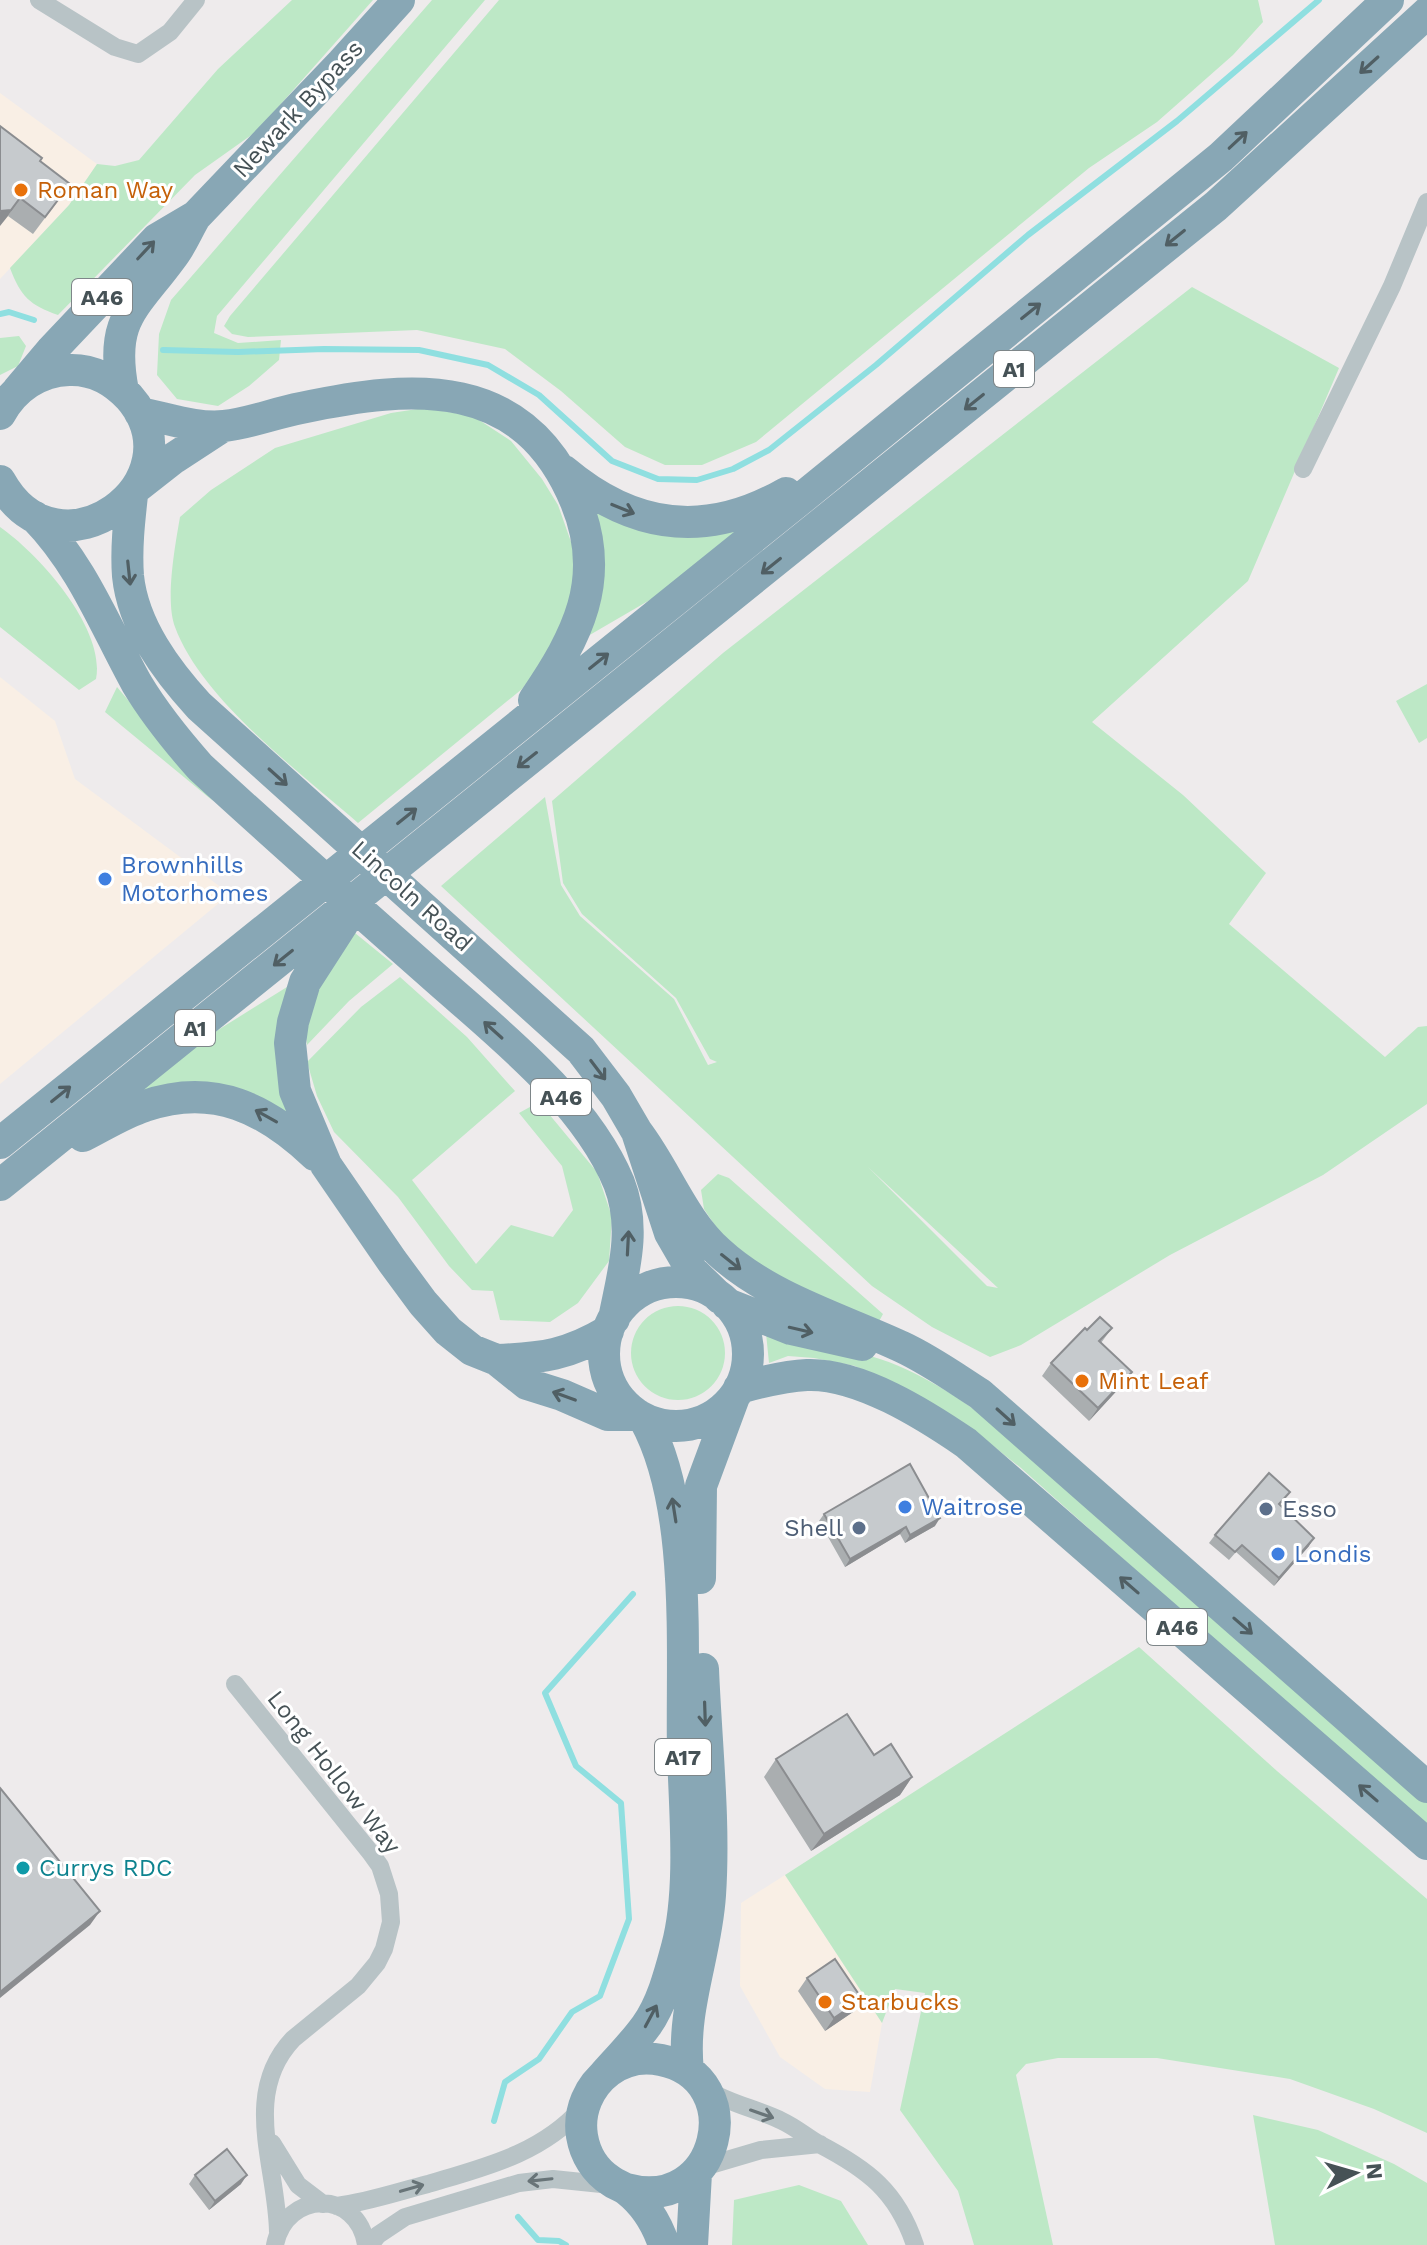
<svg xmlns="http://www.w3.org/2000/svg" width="1427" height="2245" viewBox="0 0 1427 2245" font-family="'Work Sans',sans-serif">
<rect width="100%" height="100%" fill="#eeebec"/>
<path fill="#f9efe5" d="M 0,93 L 97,164 L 69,205 L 0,279 Z
M 0,677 L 55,721 L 75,779 L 230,894 L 0,1084 Z
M 785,1875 L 882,2023 L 870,2092 L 825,2089 L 780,2057 L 740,1986 L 741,1903 Z"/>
<path fill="#bde8c6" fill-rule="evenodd" d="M 292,0 L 373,0 L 257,131 L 195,175 L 58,315 C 30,305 21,297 10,268 L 69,205 L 97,164 L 115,166 L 139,160 L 218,69 Z
M 432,0 L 485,0 L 217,316 L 214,333 L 238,343 L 281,340 L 279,360 L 249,386 L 218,406 L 177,399 L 157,375 L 159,334 L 171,300 Z
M 499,0 L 1258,0 L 1263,22 L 1233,55 L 1157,122 L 1089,168 L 756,442 L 702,465 L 665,465 L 625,447 L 561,391 L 505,349 L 417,330 L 248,337 L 232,334 L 224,326 L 230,316 Z
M 1192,287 L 1339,368 L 1248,581 L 1092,722 L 1183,795 L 1266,873 L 1229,924 L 1385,1057 L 1418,1027 L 1427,1026 L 1427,1104 L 1323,1175 L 1170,1255 L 1021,1345 L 990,1357 L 932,1327 L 872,1286 L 441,886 L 545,797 L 561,885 L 580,916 L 674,999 L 708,1065 L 717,1062 L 710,1059 L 676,998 L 582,914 L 563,883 L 552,801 L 723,653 ZM 868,1167 L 998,1288 L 987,1286 Z
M 19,336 L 26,346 L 18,366 L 0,375 L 0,338 Z
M 424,408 L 473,416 L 511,441 L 542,479 L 558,505 L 576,556 L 578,584 L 562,637 L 522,689 L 358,823 C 300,772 202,700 175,627 C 165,601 175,546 180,517 L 211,490 L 275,448 L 391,413 Z
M 582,497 L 743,527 L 655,597 L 588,636 Z
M 0,527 C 39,554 106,629 96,679 L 79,690 L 0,627 Z
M 1427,684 L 1427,738 L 1419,743 L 1396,701 Z
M 117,687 L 213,801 L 105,712 Z
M 355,933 L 393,964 L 349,1001 L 307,1045 C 300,1004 333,965 355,933 Z
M 400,977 L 467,1037 L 515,1091 L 412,1180 L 476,1264 L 511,1225 L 553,1237 L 573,1210 L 562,1166 L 519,1113 L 539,1102 L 597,1172 L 612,1217 L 609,1261 L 578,1303 L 550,1322 L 500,1320 L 493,1291 L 472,1290 L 449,1266 L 398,1197 L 334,1132 L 317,1096 L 307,1062 L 361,1007 Z
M 287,987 L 289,989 L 294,1115 L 133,1096 L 210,1035 Z
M 718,1174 L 729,1178 L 883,1314 L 876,1327 L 734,1254 L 704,1209 L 701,1190 Z
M631 1353a47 47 0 1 1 94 0a47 47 0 1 1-94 0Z
M 766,1333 C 798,1340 831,1346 863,1354 C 911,1366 954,1394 993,1423 L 1427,1800 L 1427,1830 L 1021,1468 L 973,1430 L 855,1366 L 814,1358 L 788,1356 L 769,1363 Z
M 1139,1647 L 1277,1771 L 1427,1899 L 1427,2133 L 1374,2109 L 1290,2079 L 1157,2058 L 1058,2058 L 1026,2064 L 1016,2075 L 1053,2245 L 974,2245 L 958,2191 L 900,2110 L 925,1993 L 895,1989 L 882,2023 L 785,1875 Z
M 1253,2115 L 1318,2130 L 1394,2164 L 1427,2183 L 1427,2245 L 1275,2245 Z
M 799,2185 L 841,2201 L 868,2245 L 732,2245 L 734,2200 Z"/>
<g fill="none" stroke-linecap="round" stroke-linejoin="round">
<path stroke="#8fdfe0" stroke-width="6" d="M 0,314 L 9,312 L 34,320
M 163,350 L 238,352 L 324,349 L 419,350 L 488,365 L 539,395 L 612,461 L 658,479 L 697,480 L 733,469 L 769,450 L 876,365 L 1028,235 L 1177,121 L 1319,0
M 494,2121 L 505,2082 L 539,2059 L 572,2012 L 600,1996 L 629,1919 L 621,1803 L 576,1766 L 545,1693 L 633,1594
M 518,2217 L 538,2240 L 559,2241 L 566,2245"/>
<path stroke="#b8c3c6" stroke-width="18" d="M 39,0 L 115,47 L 138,54 L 170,32 L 196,0
M 1303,469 L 1392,286 L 1427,202
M 235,1684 L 370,1852 L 380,1866 L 389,1894 L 391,1922 L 384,1949 L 377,1963 L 358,1986 L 293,2039 C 241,2094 277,2166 278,2232
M 707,2090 C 731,2104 757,2109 782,2121 C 795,2127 807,2137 819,2144 C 867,2169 897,2191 915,2245
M 272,2143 L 298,2185 L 323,2204
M 700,2168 L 761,2150 L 820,2144
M 337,2206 C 368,2202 397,2192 428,2184 C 485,2167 541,2154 582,2108
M 275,2245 C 286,2190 358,2189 366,2245
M 370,2245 L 378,2235 L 405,2217 L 519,2183 L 553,2179 L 611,2185"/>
<path stroke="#88a7b5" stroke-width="32" d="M 18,390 L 51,351 L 157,239 L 196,216 L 342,63 L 399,0
M 123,391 C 109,319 134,309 172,257 C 181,246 187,231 194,219
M 140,413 C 167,418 196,429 224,426 C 250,423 275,413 301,408 C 413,384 524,375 576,502 C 608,579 577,637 534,700
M 0,414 C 14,388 39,371 69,370 C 92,369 113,380 129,397 C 202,480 59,587 0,481
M 564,471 C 633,529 706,539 786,493
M 137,487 L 174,458 L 223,426
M 132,495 C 129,522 126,549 128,576 C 133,626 167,671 199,706 L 581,1050 L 616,1096 L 637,1132 L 670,1233 L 692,1271 L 720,1298
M 35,517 C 82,565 105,626 137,684 C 155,714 177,741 200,767 C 276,837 353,905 430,973 C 496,1032 584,1099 619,1183 C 637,1229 623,1273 614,1319
M 343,923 L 305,982 L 293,1022 L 290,1043 L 295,1091 L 326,1165 L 392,1261 L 423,1303 L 448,1331 L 472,1350 L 497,1360 L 527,1384 L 562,1395 L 608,1415 L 638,1415
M 637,1132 C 666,1170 683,1220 719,1252 C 769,1298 842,1319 902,1347 C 930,1360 955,1378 980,1394 L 1427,1787
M 83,1136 C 103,1126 123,1113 145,1106 C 214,1082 266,1109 315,1155
M 0,1143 L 803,497 L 1221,157 L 1388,0
M 0,1185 L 1216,206 L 1427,13
M604 1354a72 72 0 1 1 144 0a72 72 0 1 1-144 0Z
M 727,1304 L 791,1329 L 862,1345
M 497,1360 C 543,1358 568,1355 608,1331
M 739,1388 C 761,1382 784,1376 807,1375 C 859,1373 925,1415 966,1443 L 1427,1844
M 700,1578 L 701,1486 L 734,1397
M 688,2071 C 681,2009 706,1957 710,1895 C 715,1821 706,1744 703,1669
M 603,2076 C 617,2060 633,2044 646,2026 C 662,2004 670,1973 677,1947 C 692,1891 685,1813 683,1754 C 681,1653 693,1508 645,1420
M 626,2189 C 720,2215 751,2078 661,2060 C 643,2056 624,2060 609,2071 C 589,2086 578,2111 582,2136 C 585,2154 595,2171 611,2181 C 616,2185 622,2186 627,2190 C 645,2204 657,2224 664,2245
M 692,2245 L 696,2173"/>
</g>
<path fill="#aaaeb0" d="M 40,162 L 57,202 L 33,234 L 8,216 Z
M 1112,1328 L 1101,1343 L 1122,1385 L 1089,1421 L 1042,1376 L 1051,1363 Z
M 1290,1492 L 1280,1505 L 1309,1546 L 1274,1586 L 1236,1552 L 1229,1560 L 1209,1543 L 1215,1535 Z
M 824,1514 L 935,1526 L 905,1543 L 900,1534 L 845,1567 L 819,1521 Z
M 874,1755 L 912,1777 L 900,1795 L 811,1851 L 764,1777 L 776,1759 Z
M 807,1978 L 853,2012 L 825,2031 L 798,1991 Z
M 195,2175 L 241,2184 L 209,2210 L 189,2184 Z"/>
<path fill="#8b8d90" d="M 20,198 L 8,216 L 0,226 L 0,212 Z
M 1132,1372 L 1122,1385 L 1089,1421 L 1098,1408 Z
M 940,1518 L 935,1526 L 905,1543 L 910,1535 Z
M 906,1527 L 900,1534 L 845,1567 L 850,1559 Z
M 1314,1538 L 1309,1546 L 1274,1586 L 1279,1578 Z
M 912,1777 L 900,1795 L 811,1851 L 824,1834 Z
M 100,1911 L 90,1925 L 0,1998 L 0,1992 Z
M 862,1999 L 853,2012 L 825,2031 L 834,2018 Z
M 247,2175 L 241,2184 L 209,2210 L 215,2201 Z"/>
<path fill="#c6cacd" stroke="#8b8d90" stroke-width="2" d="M 0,126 L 42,158 L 40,161 L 70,184 L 45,217 L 20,198 L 11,210 L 0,211 Z
M 1100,1317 L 1112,1328 L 1099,1341 L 1132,1372 L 1098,1408 L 1051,1363 L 1085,1328 L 1087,1330 Z
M 910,1464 L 940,1518 L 910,1535 L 906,1527 L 850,1559 L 824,1514 Z
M 1269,1473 L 1290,1492 L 1279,1504 L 1314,1538 L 1279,1578 L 1242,1545 L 1235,1552 L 1215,1535 Z
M 847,1714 L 874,1755 L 891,1744 L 912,1777 L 824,1834 L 776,1759 Z
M 0,1788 L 100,1911 L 0,1992 Z
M 835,1959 L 862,1999 L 834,2018 L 807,1978 Z
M 227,2149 L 247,2175 L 215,2201 L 195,2175 Z"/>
<defs><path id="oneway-shaft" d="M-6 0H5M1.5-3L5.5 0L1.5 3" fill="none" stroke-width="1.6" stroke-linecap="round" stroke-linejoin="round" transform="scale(2)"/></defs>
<g stroke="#505f64">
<use href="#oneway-shaft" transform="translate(1369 65) rotate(138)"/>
<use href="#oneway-shaft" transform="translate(1238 140) rotate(-43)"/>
<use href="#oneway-shaft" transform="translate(1175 238) rotate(141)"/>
<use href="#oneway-shaft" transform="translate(146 250) rotate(-47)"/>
<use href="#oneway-shaft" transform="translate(1031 311) rotate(-39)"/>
<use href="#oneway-shaft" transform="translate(974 402) rotate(141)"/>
<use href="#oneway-shaft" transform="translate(623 509) rotate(22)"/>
<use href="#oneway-shaft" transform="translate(771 566) rotate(141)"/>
<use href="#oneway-shaft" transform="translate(129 573) rotate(84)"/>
<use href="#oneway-shaft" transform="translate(599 661) rotate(-39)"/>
<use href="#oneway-shaft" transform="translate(527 760) rotate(142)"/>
<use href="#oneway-shaft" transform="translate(278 777) rotate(42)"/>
<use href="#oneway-shaft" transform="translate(407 816) rotate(-39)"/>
<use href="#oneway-shaft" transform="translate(283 958) rotate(141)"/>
<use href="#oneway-shaft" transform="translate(493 1030) rotate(-138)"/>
<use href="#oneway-shaft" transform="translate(598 1070) rotate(53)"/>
<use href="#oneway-shaft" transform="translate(61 1094) rotate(-39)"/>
<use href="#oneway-shaft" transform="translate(266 1116) rotate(-151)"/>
<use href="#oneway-shaft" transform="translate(628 1243) rotate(-87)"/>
<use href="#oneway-shaft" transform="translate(731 1262) rotate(38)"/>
<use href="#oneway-shaft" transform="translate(801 1330) rotate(13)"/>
<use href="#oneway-shaft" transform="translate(564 1396) rotate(-160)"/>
<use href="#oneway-shaft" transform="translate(1006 1417) rotate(42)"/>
<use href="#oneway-shaft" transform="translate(674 1510) rotate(-99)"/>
<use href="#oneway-shaft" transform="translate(1129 1585) rotate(-139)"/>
<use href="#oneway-shaft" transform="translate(1243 1626) rotate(41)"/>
<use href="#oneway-shaft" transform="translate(705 1714) rotate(88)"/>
<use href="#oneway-shaft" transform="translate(1368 1793) rotate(-139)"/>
<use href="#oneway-shaft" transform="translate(651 2016) rotate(-62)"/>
</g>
<g stroke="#687478">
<use href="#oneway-shaft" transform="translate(762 2114) rotate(19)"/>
<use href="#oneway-shaft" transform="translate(540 2180) rotate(174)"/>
<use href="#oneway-shaft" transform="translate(412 2188) rotate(-16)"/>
</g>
<g fill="#e8710a" stroke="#fff" stroke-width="3">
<circle cx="21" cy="190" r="8"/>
<circle cx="1082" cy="1381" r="8"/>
<circle cx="825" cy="2002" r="8"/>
</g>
<g fill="#3f7fe0" stroke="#fff" stroke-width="3">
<circle cx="105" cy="879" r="8"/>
<circle cx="905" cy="1507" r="8"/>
<circle cx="1278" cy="1554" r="8"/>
</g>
<g fill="#5c6f8a" stroke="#fff" stroke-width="3">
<circle cx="1266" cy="1509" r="8"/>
<circle cx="859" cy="1528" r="8"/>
</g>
<circle fill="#0f9aa8" stroke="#fff" stroke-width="3" cx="23" cy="1868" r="8"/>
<g text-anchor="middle" stroke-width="6" stroke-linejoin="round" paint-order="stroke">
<g fill="#fff" stroke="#7e8689" stroke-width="2">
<rect x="72" y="279" width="60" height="36" rx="6"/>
<rect x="994" y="351" width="40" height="36" rx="6"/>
<rect x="175" y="1010" width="40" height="36" rx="6"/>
<rect x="531" y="1079" width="60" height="36" rx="6"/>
<rect x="1147" y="1609" width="60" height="36" rx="6"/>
<rect x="655" y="1739" width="56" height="36" rx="6"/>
</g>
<g font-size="22" font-weight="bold" fill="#465256">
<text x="102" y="305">A46</text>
<text x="1014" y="377">A1</text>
<text x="195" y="1036">A1</text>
<text x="561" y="1105">A46</text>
<text x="1177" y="1635">A46</text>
<text x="683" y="1765">A17</text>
</g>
<g font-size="24" fill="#465256" stroke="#fff">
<text transform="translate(298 109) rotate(-47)" y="8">Newark Bypass</text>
<text transform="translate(412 896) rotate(42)" y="8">Lincoln Road</text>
<text transform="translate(334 1772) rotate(52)" y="8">Long Hollow Way</text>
</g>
<g font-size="24" fill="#c56008" stroke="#fff" text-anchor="start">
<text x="37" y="198">Roman Way</text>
<text x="1098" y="1389">Mint Leaf</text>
<text x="841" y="2010">Starbucks</text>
</g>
<g font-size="24" fill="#366cbe" stroke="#fff" text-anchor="start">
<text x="121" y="873">Brownhills<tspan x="121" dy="28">Motorhomes</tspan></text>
<text x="921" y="1515">Waitrose</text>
<text x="1294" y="1562">Londis</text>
</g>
<g font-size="24" fill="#4e5e75" stroke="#fff" text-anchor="start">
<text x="1282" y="1517">Esso</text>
<text x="843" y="1536" text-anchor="end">Shell</text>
</g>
<g font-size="24" fill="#0d838f" stroke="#fff" text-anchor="start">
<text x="39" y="1876">Currys RDC</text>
</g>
</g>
<g transform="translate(1355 2173) rotate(85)" stroke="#ffffff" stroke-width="6" paint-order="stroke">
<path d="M0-6L14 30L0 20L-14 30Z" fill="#465256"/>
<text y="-12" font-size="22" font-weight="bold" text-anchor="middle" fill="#465256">N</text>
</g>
</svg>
